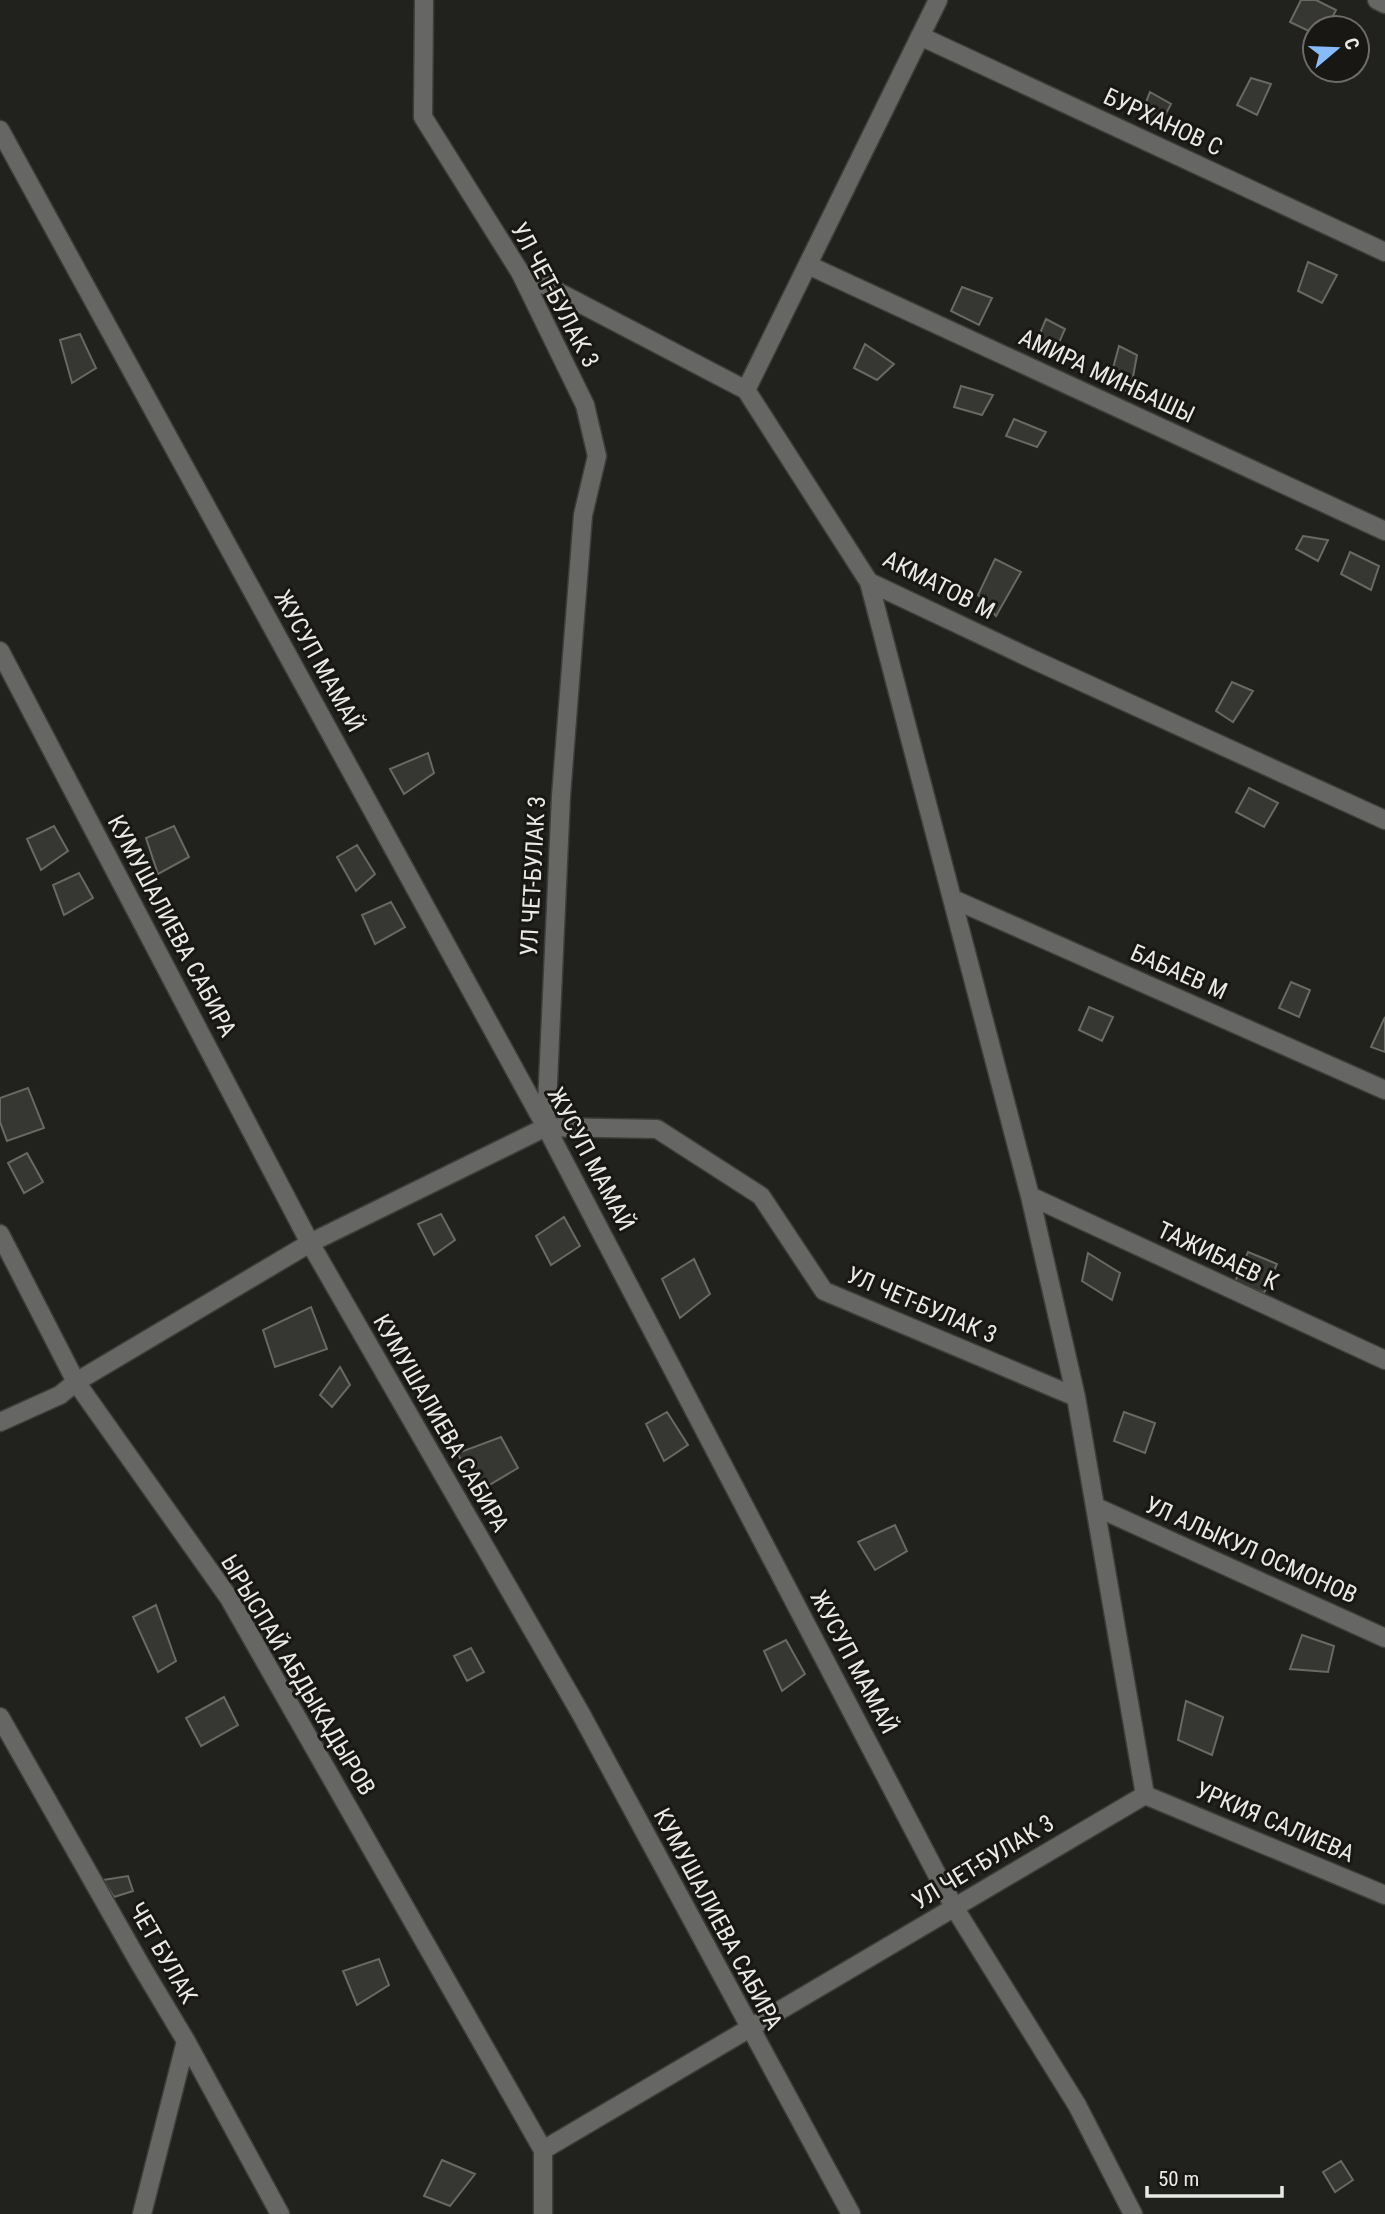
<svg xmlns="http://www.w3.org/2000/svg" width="1385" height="2214" viewBox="0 0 1385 2214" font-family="'Roboto Condensed',sans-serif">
<rect width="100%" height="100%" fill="#21211d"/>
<path fill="#363632" stroke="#696964" stroke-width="2" d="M 1301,0 L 1316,0 L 1336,10 L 1327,28 L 1315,28 L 1315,34 L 1290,22 Z
M 1251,78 L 1271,84 L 1257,115 L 1237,105 Z
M 1150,92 L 1171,104 L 1160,125 L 1140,118 Z
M 1308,262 L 1337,275 L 1322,303 L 1298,291 Z
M 962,287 L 992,298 L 979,325 L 951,311 Z
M 1046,319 L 1065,329 L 1054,354 L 1035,345 Z
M 80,334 L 96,368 L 72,383 L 60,340 Z
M 865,344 L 894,364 L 877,380 L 854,368 Z
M 1119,346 L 1137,355 L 1130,393 L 1109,383 Z
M 961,386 L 993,395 L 982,415 L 954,407 Z
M 1014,419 L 1046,432 L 1037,447 L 1006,436 Z
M 1303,536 L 1328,540 L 1318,561 L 1296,549 Z
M 1350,552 L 1379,566 L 1371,590 L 1341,574 Z
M 995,559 L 1021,572 L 996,616 L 978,595 Z
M 1232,682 L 1253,691 L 1233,722 L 1216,711 Z
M 428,753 L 434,773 L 404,794 L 390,769 Z
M 1249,788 L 1278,803 L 1264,827 L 1236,812 Z
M 54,826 L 68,851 L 41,870 L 27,839 Z
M 174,826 L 189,857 L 158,874 L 146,838 Z
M 357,845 L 375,874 L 356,891 L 337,857 Z
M 79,873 L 93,898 L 64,915 L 53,885 Z
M 391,902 L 405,927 L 375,944 L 362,915 Z
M 1291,982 L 1310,990 L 1299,1017 L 1279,1008 Z
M 1089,1007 L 1113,1017 L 1102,1041 L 1079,1030 Z
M 1385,1017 L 1385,1052 L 1371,1047 Z
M 28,1088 L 44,1128 L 7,1141 L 0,1122 L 0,1098 Z
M 27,1153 L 43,1182 L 24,1193 L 8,1163 Z
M 441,1214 L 455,1240 L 434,1255 L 418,1224 Z
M 564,1217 L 580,1246 L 551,1265 L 536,1236 Z
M 1248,1252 L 1277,1264 L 1264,1293 L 1235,1282 Z
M 1088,1253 L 1120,1273 L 1112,1300 L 1082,1281 Z
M 694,1259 L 710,1294 L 680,1318 L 662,1279 Z
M 311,1307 L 327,1349 L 275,1367 L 263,1330 Z
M 340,1367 L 350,1385 L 332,1407 L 320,1395 Z
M 667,1412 L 688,1445 L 664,1461 L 646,1424 Z
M 1124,1412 L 1155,1423 L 1145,1453 L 1114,1441 Z
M 501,1437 L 518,1468 L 474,1494 L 458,1453 Z
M 895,1525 L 907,1551 L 875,1570 L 858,1542 Z
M 156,1605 L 176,1661 L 158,1672 L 133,1617 Z
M 1302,1635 L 1334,1646 L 1328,1672 L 1290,1669 Z
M 786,1640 L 805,1674 L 782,1691 L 764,1651 Z
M 471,1648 L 484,1672 L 467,1681 L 454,1656 Z
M 224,1697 L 238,1725 L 201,1746 L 186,1718 Z
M 1186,1701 L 1223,1717 L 1212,1755 L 1178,1740 Z
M 128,1876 L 133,1891 L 114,1897 L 103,1880 Z
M 379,1959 L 389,1985 L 357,2005 L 343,1971 Z
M 442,2160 L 475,2174 L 450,2206 L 424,2196 Z
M 1341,2161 L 1353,2180 L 1335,2192 L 1323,2172 Z"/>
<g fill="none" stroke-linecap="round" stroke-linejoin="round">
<g stroke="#3d3d39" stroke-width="21">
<path id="minor" d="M 424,0 L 423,117 L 520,272 L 585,405 L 597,456 L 583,515 L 561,796 L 546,1127 L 657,1129 L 761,1196 L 824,1291 L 1076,1397 L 1145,1795 L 543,2150
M 1377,0 L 1385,4
M 920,36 L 1385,252
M 0,130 L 546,1127 L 954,1907 L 1077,2105 L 1133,2214
M 808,265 L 1385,531
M 520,272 L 746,390 L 869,582 L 1032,659 L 1385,820
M 746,390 L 938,0
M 869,582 L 1030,1196 L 1076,1397
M 0,651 L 310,1243 L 581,1714 L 851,2214
M 953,899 L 1385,1090
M 1030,1196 L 1385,1360
M 0,1234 L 76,1382 L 229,1598 L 543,2150 L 543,2214
M 0,1422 L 60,1395 L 76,1382 L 310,1243 L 546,1127
M 1096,1507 L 1385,1638
M 0,1717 L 140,1964 L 186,2041 L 280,2214
M 1145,1795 L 1385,1895
M 142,2214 L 186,2041"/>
</g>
<use href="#minor" stroke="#666664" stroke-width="18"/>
</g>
<g text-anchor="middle" stroke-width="6" stroke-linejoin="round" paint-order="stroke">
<g font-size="24" fill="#e9e9e6" stroke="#181714">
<text transform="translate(1163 122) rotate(25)" y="8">БУРХАНОВ С</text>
<text transform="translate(555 295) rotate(62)" y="8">УЛ ЧЕТ-БУЛАК 3</text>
<text transform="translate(1107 376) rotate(25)" y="8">АМИРА МИНБАШЫ</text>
<text transform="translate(939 585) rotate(27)" y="8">АКМАТОВ М</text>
<text transform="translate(319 661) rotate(61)" y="8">ЖУСУП МАМАЙ</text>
<text transform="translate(533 876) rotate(-87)" y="8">УЛ ЧЕТ-БУЛАК 3</text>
<text transform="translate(172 926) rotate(62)" y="8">КУМУШАЛИЕВА САБИРА</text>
<text transform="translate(1179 972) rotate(24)" y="8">БАБАЕВ М</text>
<text transform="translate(591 1159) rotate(62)" y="8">ЖУСУП МАМАЙ</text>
<text transform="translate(1218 1256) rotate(25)" y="8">ТАЖИБАЕВ К</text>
<text transform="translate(922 1305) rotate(23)" y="8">УЛ ЧЕТ-БУЛАК 3</text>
<text transform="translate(441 1423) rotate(60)" y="8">КУМУШАЛИЕВА САБИРА</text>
<text transform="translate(1251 1550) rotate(24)" y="8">УЛ АЛЫКУЛ ОСМОНОВ</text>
<text transform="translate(854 1662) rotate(62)" y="8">ЖУСУП МАМАЙ</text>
<text transform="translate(298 1675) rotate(59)" y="8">ЫРЫСПАЙ АБДЫКАДЫРОВ</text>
<text transform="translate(1275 1822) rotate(23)" y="8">УРКИЯ САЛИЕВА</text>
<text transform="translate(983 1862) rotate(-31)" y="8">УЛ ЧЕТ-БУЛАК 3</text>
<text transform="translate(718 1919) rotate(62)" y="8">КУМУШАЛИЕВА САБИРА</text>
<text transform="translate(163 1953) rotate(60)" y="8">ЧЕТ БУЛАК</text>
</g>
</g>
<g transform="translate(1336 49) rotate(71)"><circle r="33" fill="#181714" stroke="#6c6b68" stroke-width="2"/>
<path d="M0-5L12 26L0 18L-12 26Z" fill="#87bbfb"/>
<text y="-10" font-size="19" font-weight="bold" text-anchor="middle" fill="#e9e9e6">С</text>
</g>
<path d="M1147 2186v10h135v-10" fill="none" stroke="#e9e9e6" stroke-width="3.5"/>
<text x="1158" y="2186" font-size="21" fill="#e9e9e6" stroke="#181714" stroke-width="5" paint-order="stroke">50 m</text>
</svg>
